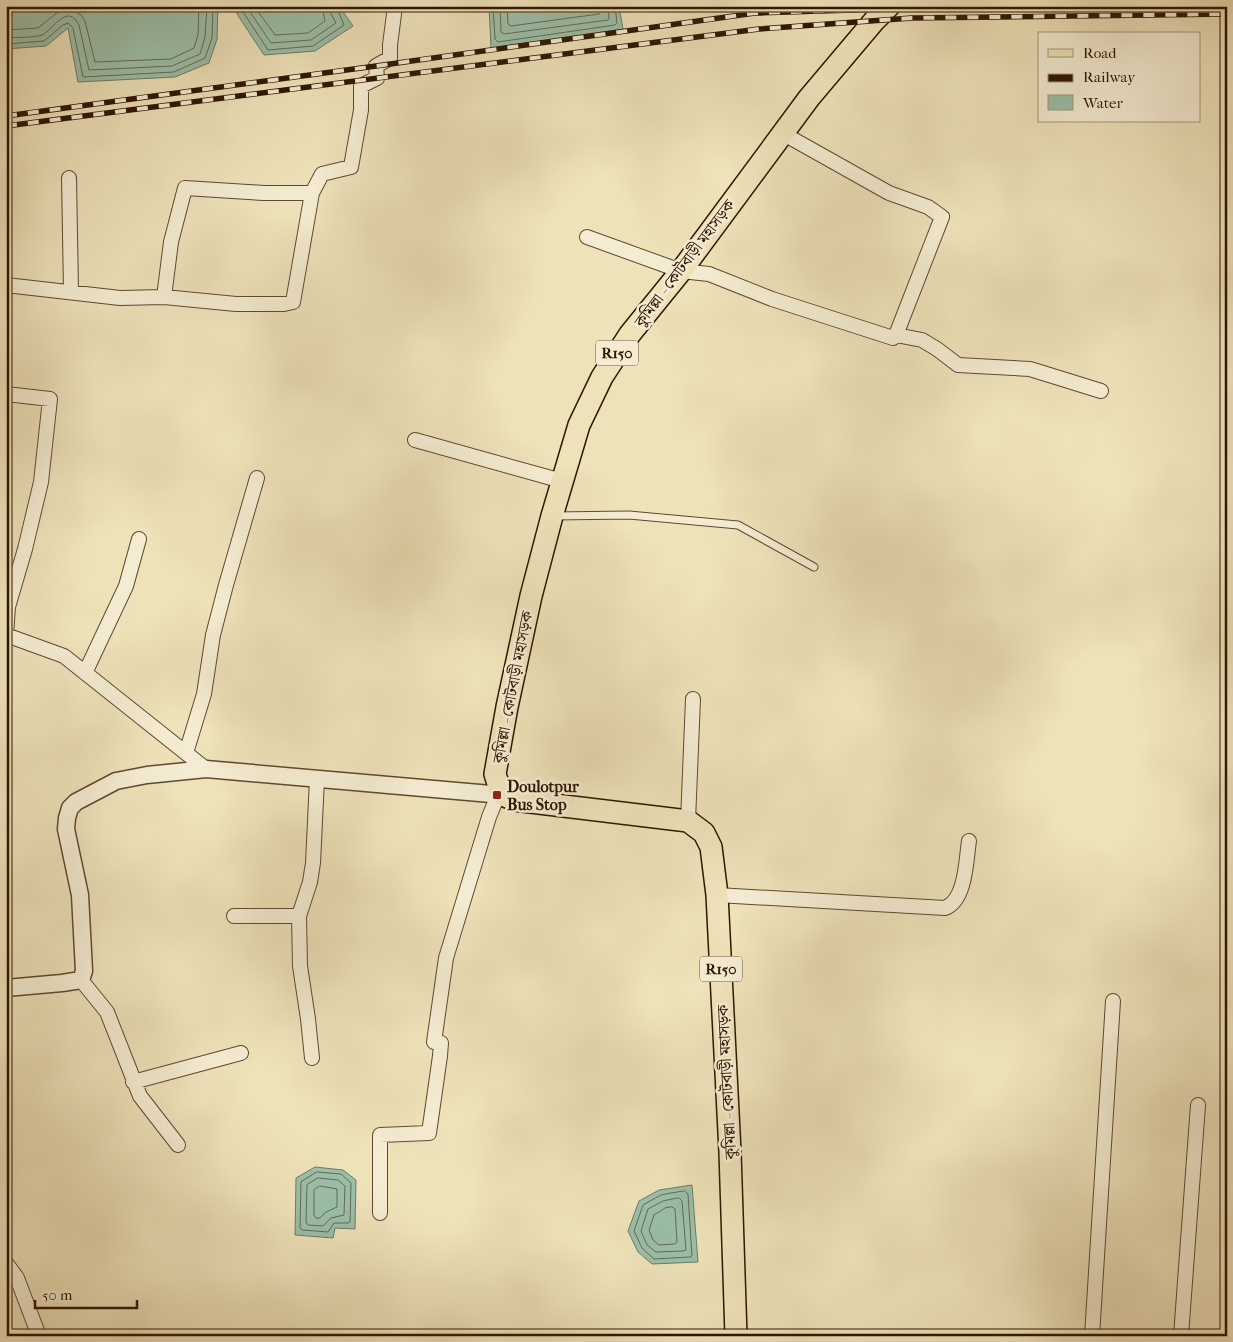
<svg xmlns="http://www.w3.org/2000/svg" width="1233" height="1342" viewBox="0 0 1233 1342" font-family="'IM FELL French Canon','Noto Serif Bengali',serif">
<rect width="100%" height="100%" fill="#eee2b9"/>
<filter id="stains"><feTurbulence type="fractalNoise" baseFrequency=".004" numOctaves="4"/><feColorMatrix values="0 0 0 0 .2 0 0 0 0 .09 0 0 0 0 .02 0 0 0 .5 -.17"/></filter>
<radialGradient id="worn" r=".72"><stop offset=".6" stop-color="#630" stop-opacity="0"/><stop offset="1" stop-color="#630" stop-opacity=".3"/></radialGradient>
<path fill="#9bbfa9" stroke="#707b66" d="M 6,6 L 218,6 L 217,39 L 209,63 L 175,77 L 78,82 L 68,28 L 46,46 L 6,49 Z
M 233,6 L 339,6 L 353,26 L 315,51 L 264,55 L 239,17 Z
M 489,6 L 619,6 L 623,29 L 491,48 Z
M 315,1167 L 343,1170 L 356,1180 L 355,1229 L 335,1228 L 333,1238 L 295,1235 L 296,1178 Z
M 692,1185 L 698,1262 L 652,1264 L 638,1252 L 628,1231 L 639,1201 L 659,1190 Z"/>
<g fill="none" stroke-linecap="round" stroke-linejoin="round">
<path stroke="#656a55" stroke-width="1" d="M 239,6 L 268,50 L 313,46 L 344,25 L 336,6
M 246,6 L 271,43 L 311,40 L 336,23 L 330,12 L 329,6
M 254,6 L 275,35 L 308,33 L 325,21 L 322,6
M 493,6 L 495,39 L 498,42 L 615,25 L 617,23 L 615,6
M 500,6 L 501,32 L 504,34 L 608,20 L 609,18 L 608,6
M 507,6 L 508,24 L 511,26 L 599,14 L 601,12 L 601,6
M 6,30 L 38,28 L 58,12 L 66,10 L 74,11 L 81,15 L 85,21 L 95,62 L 171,59 L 194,48 L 198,35 L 199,6
M 6,38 C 15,37 34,38 42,35 C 53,30 67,2 79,25 L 89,70 L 172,66 L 200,54 L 205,37 L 207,6
M 6,44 L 44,41 L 63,25 L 68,23 L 73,28 L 83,77 L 174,72 L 205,58 L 212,38 L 213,6
M 317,1172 L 341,1174 L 351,1183 L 350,1222 L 348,1223 L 334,1223 L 328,1232 L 302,1230 L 300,1228 L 301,1182 Z
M 318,1178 L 338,1180 L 345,1186 L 344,1215 L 331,1218 L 323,1226 L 308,1225 L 306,1222 L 307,1185 Z
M 320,1186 L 337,1189 L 337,1207 L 326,1212 L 320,1218 L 316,1218 L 314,1215 L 314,1190 Z
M 685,1191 L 688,1194 L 692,1256 L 690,1257 L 654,1259 L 642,1248 L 634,1231 L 643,1205 L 661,1195 Z
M 679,1198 L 682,1201 L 686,1250 L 683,1251 L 656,1252 L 647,1245 L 641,1231 L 648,1209 L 663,1201 Z
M 672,1207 L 675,1209 L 677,1242 L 675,1244 L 659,1245 L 653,1240 L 649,1230 L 654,1215 L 665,1208 Z"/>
<g stroke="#5f492f" stroke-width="9">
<path id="service" d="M 554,516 L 629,515 L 738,525 L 814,567"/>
</g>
<g stroke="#5f492f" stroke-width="16">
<path id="minor" d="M 69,178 L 71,291
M 587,237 L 681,271 L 709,274 L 772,299 L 893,338 L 896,335 L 942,217 L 928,207 L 889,193 L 782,133
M 6,285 L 120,298 L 164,297 L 236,304 L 284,304 L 293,302 L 312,193 L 322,174 L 351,167 L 361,110 L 361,86 L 377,78 L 376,66 L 390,58 L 390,45 L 395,6
M 164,297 L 171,242 L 185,188 L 264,193 L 312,193
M 896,335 L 922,340 L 937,349 L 958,365 L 1030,369 L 1101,391
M 6,394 L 50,399 L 41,482 L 25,549 L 8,607 L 6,635
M 415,440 L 562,481
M 6,635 L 64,656 L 206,769
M 85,673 L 126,586 L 139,539
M 186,753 L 204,694 L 213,635 L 226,585 L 257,478
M 688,821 L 693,699
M 717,895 L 945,908 C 966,900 966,860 969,841
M 234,916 L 299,916
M 81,980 L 107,1012 L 140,1096 L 178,1145
M 312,1058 L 308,1019 L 300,966 L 299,916 L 310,882 L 313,863 L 317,779
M 133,1082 L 241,1053
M 380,1213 L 380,1135 L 429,1133 L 440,1056 L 441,1043 L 434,1042 L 446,958 L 489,817 L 500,790
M 6,1263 L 17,1278 L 39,1336
M 1092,1336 L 1113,1001
M 1181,1336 L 1198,1105"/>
</g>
<g stroke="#5f492f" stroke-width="19">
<path id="tertiary" d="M 6,988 L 62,983 L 81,980 L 84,971 L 80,895 L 66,829 L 67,818 L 70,808 L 76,802 L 116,781 L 147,775 L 206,769 L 491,794 L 500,790"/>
</g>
<g stroke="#2f1601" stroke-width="24">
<path id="primary" d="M 736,1336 L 730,1152 L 717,895 L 711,847 L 704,833 L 688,821 L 514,800 L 505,796 L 500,790 L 495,774 L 507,707 L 531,596 L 552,516 L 579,425 L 602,377 L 630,334 L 681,271 L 809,98 L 874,21 L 889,6"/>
</g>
<use href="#service" stroke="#f4ecd2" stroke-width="7"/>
<use href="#minor" stroke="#f4ecd2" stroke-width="14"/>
<use href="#tertiary" stroke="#f4ecd2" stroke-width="16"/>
<use href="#primary" stroke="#eee2b9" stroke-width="21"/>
<g stroke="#2f1601" stroke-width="5.5">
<path id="rail" d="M 6,116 L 376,66 L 755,13 L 887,9 L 1089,6
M 6,126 L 759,29 L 912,18 L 1227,14"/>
</g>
<use href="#rail" stroke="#f4ecd2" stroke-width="4" stroke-dasharray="11" stroke-linecap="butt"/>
</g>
<rect fill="#8f2418" stroke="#f4ecd2" stroke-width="2" x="492" y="790" width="10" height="10" rx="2.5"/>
<g text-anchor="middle" stroke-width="5" stroke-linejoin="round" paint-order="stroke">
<g fill="#f4ecd2" stroke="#6a5640" stroke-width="1">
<rect x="596" y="340.5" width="42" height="25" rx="4"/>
<rect x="700" y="956.5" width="42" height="25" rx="4"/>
</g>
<g font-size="15" font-weight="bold" fill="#2f1601">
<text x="617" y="358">R150</text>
<text x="721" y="974">R150</text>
</g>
<g font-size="16" fill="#2f1601" stroke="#f4ecd2">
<text transform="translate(684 263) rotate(-53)" y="6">কুমিল্লা - কোটবাড়ী মহাসড়ক</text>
<text transform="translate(512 687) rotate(-79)" y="6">কুমিল্লা - কোটবাড়ী মহাসড়ক</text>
<text transform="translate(726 1082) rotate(-93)" y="6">কুমিল্লা - কোটবাড়ী মহাসড়ক</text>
</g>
<g font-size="16" font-weight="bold" fill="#2f1601" stroke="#f4ecd2" text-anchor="start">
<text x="507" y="792">Doulotpur<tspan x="507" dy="18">Bus Stop</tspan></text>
</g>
</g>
<rect width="1233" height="1342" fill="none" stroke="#eee2b9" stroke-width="25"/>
<rect x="8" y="8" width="1218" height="1327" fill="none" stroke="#2f1601" stroke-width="2.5"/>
<rect x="12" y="12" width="1208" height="1317" fill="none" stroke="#2f1601"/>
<rect x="1038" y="32" width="162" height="90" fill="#f4ecd2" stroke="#a5967e"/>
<rect x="1048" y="49" width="25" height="8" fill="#eee2b9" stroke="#a5967e"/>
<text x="1083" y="58" font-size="15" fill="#2f1601">Road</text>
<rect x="1048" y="74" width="25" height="8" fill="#2f1601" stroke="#a5967e"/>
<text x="1083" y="82" font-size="15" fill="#2f1601">Railway</text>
<rect x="1048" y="95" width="25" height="15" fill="#9bbfa9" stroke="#a5967e"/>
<text x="1083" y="108" font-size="15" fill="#2f1601">Water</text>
<path d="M35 1300v8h102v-8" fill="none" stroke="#2f1601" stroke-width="2.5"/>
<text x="42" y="1300" font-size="15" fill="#2f1601" stroke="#f4ecd2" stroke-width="4" paint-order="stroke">50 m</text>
<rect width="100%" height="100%" filter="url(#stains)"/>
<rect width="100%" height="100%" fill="url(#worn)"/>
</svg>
